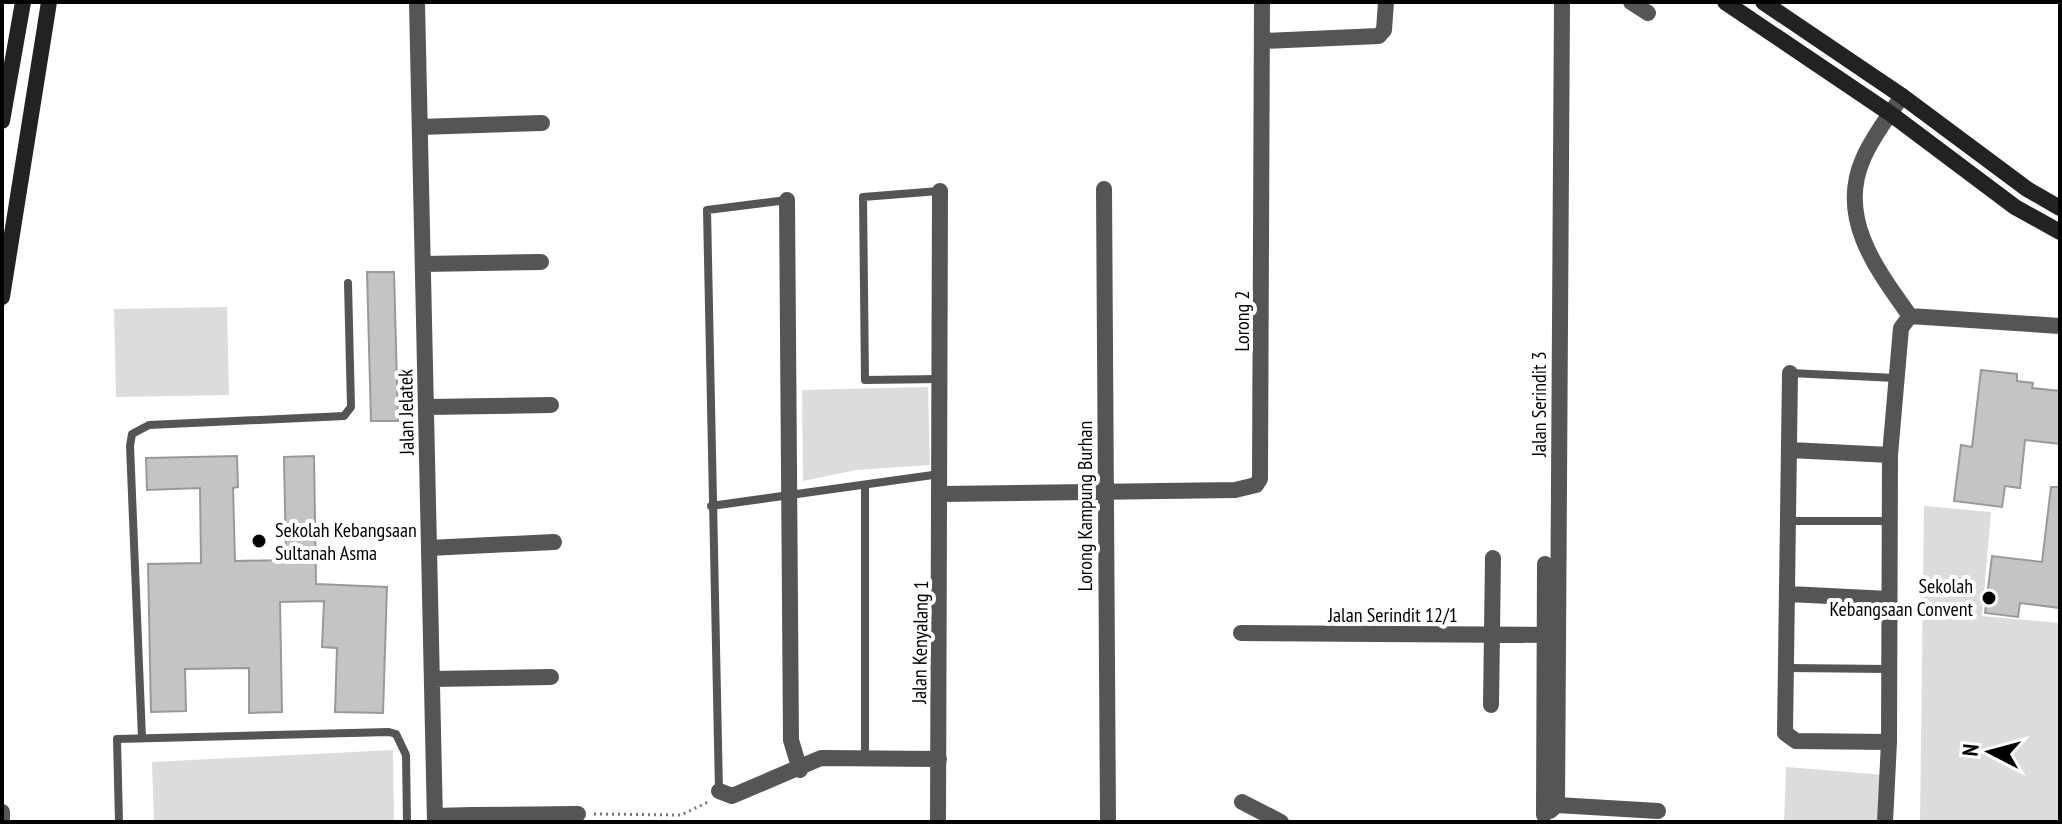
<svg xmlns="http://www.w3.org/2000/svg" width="2062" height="824" viewBox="0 0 2062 824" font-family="'PT Sans Narrow',sans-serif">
<rect width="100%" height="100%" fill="#fff"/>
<path fill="#dcdcdc" d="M 227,307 L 229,395 L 116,397 L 114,309 Z
M 928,387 L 930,465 L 856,470 L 803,481 L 802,390 Z
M 1924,506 L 1991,512 L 1982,616 L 2060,623 L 2060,822 L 1920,822 Z
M 393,750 L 394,822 L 154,822 L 152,762 Z
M 1786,767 L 1884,775 L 1880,822 L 1784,822 Z"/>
<path fill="#c4c4c4" stroke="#999" stroke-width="2" d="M 367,272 L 394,272 L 398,421 L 371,421 Z
M 1981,370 L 2017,374 L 2017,381 L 2033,383 L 2032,388 L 2060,391 L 2060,444 L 2025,440 L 2020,488 L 2005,486 L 2002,507 L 1954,501 L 1961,445 L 1972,447 Z
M 237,456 L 238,487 L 233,488 L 235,561 L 286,560 L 284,457 L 314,456 L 316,584 L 387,587 L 383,713 L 335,712 L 337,648 L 322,647 L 324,601 L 280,602 L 282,712 L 249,713 L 249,668 L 185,669 L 186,711 L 151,712 L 148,564 L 201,563 L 200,488 L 147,490 L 146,458 Z
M 2051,487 L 2060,487 L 2060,608 L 2020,603 L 2018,617 L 1985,613 L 1992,556 L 2042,562 Z"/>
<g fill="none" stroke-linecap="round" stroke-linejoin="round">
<path stroke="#777" stroke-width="3" stroke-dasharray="2 4" stroke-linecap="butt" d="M 594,814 L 681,815 L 708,802"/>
<path stroke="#555" stroke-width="8" d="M 939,191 L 863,197 L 865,380 L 940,379
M 1790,373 L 1896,378
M 865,486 L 865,757
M 711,506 L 940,474
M 1789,521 L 1890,521
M 1787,668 L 1889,669
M 142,738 L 130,446 L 132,434 L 149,425 L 344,416 L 351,407 L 348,283
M 719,791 L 707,210 L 787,200
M 119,822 L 117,739 L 389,732 L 396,734 L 406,755 L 407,822"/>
<path stroke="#555" stroke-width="16" d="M 417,2 L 435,822
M 1631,2 L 1648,13
M 1262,41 L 1379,36 L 1384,30 L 1386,2
M 1902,96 C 1889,116 1872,137 1863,159 C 1837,218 1877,270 1910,316 L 2060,326
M 420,127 L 542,123
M 1104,189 L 1108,822
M 787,200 L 791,740 L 800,770
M 423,264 L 541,262
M 1790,373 L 1785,733 L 1796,741 L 1889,742
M 426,407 L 551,405
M 1790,450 L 1890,455
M 942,494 L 1235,490 L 1256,485 L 1260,479 L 1262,2
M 429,548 L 554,542
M 1789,594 L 1889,599
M 1241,633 L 1545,635
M 432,679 L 551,677
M 1491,705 L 1493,558
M 719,791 L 732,796 L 821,758 L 939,759
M 1242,802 L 1281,822
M 1557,805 L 1562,2
M 1550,811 L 1557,805 L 1658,811
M 2,812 L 2,822
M 472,815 L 578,814
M 1544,815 L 1545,564
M 435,816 L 472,815 L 472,822
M 938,822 L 940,191
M 1885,822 L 1889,742 L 1890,455 L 1901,328 L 1910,316"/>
<path stroke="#222" stroke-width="16" d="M 1725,2 L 1891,114 L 2015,207 L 2060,232
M 1763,2 L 1902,96 L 2027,189 L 2060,208
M 2,121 L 23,2
M 2,297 L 49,2"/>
</g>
<g fill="#000" stroke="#fff" stroke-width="3">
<circle cx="259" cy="541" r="8"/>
<circle cx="1989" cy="598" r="8"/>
</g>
<g text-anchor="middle" stroke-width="8" stroke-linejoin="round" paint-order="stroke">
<g font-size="20" fill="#000" stroke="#fff">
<text transform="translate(1242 321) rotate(-90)" y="7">Lorong 2</text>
<text transform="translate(1539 404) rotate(-90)" y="7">Jalan Serindit 3</text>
<text transform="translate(406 412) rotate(-91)" y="7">Jalan Jelatek</text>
<text transform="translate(1085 506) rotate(-90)" y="7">Lorong Kampung Burhan</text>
<text x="1393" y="622">Jalan Serindit 12/1</text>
<text transform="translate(920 642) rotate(-89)" y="7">Jalan Kenyalang 1</text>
</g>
<g font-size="20" fill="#000" stroke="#fff" text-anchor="start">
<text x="275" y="537">Sekolah Kebangsaan<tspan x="275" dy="23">Sultanah Asma</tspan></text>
<text x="1973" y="593" text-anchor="end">Sekolah<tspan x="1973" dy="23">Kebangsaan Convent</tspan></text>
</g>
</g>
<rect width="2062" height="824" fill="none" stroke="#000000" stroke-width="8"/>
<g transform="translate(1990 752) rotate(276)" stroke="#ffffff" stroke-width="6" paint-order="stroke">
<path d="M0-6L14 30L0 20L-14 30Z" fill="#000000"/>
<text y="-12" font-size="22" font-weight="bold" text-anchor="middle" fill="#000000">N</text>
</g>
</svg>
